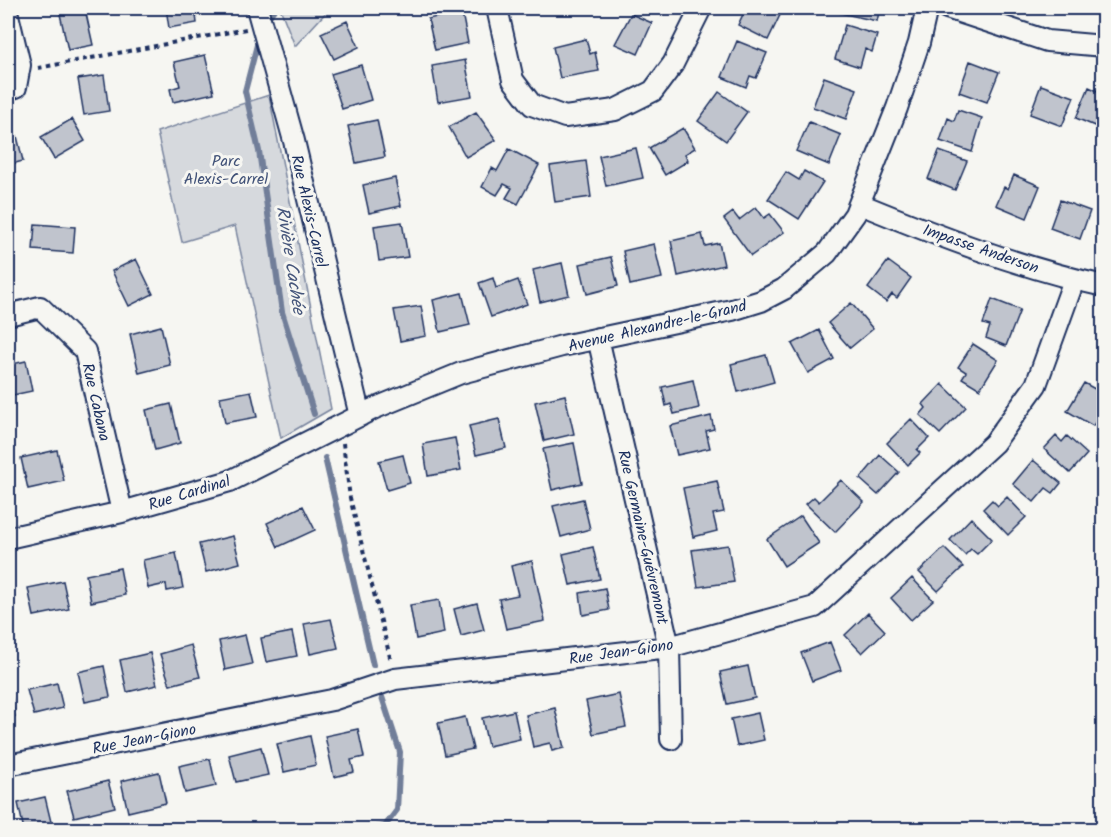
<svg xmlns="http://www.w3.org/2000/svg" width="1111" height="837" viewBox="0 0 1111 837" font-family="Kalam,sans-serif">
<rect width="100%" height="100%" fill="#f6f6f2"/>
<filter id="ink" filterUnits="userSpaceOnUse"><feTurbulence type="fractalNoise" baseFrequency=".0167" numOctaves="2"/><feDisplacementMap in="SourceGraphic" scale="12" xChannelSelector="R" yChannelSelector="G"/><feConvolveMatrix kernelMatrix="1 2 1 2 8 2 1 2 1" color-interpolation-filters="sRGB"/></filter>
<g filter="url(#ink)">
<path fill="#d6d9dd" stroke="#78849e" stroke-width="1.5" d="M 280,8 L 330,8 L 295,46 Z
M 269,95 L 331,409 L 281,438 L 235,226 L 182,242 L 157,132 Z"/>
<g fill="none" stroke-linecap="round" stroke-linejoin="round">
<path stroke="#717e99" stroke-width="6" d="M 265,22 L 275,8
M 259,37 L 245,91 L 259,151 L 282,312 L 314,414
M 325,458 L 373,665
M 366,830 L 385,826 L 397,810 L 400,752 L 382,697"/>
</g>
<path fill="#c0c4cd" stroke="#1b2f5e" stroke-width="1.5" d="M 166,8 L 195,8 L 197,23 L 169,28 Z
M 435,8 L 461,8 L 468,43 L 435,50 L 428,19 L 437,17 Z
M 746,8 L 770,8 L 781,13 L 768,40 L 738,25 Z
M 841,8 L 880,8 L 877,21 L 840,13 Z
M 85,9 L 93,45 L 68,50 L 60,14 Z
M 631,14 L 652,23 L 638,54 L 615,44 Z
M 347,21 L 359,47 L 334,59 L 321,33 Z
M 845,25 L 877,35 L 872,52 L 865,49 L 860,67 L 835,59 Z
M 586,39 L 590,54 L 595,52 L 599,71 L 560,78 L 553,47 Z
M 737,41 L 767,53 L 756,78 L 750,76 L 746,87 L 722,77 Z
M 205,55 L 214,93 L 173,102 L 170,89 L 180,86 L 174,62 Z
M 465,60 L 472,96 L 438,102 L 432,66 Z
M 970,61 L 999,72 L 987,102 L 959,92 Z
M 361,65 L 371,100 L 342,109 L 331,74 Z
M 104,75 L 109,111 L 84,115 L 78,79 Z
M 824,77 L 857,89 L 846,119 L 813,107 Z
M 1041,85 L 1074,97 L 1062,126 L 1030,114 Z
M 1089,87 L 1104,94 L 1104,130 L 1076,118 Z
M 719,92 L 747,112 L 726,141 L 698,121 Z
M 958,110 L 982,118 L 972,152 L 940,141 L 948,118 L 954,121 Z
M 476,112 L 496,140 L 466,157 L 449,127 Z
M 72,119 L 85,141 L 54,159 L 41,137 Z
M 377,120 L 385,157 L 356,163 L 348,126 Z
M 809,122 L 841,135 L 829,165 L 796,151 Z
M 683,128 L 695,148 L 685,154 L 688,161 L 665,175 L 649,148 Z
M 17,136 L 23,161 L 8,165 L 8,139 Z
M 636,148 L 643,178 L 606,186 L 599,156 Z
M 509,149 L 539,165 L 518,204 L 506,198 L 512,188 L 504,184 L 497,195 L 482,187 L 492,168 L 497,171 Z
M 939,151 L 967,161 L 955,190 L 928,179 Z
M 586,161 L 591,197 L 555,202 L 550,166 Z
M 804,171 L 823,182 L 799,219 L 768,199 L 786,172 L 799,180 Z
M 1014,175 L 1040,186 L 1027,218 L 996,205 L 1004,187 L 1008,189 Z
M 395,178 L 401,206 L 369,213 L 363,185 Z
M 1060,200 L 1090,211 L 1080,239 L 1050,228 Z
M 756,207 L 764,218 L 770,214 L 784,232 L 751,256 L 724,219 L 733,212 L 739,220 Z
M 402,222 L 408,257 L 379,261 L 374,226 Z
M 35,224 L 75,227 L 73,253 L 33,250 Z
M 702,234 L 705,246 L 719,243 L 724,265 L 678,276 L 671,241 Z
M 654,244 L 662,278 L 630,285 L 623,251 Z
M 611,257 L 618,286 L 587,294 L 580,264 Z
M 136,259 L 153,294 L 129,306 L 112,271 Z
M 888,261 L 911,278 L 897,298 L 892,294 L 886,302 L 868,288 Z
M 562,263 L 569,295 L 540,302 L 533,270 Z
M 493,278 L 496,288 L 518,280 L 527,304 L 491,317 L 479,283 Z
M 462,293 L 470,325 L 440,332 L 433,300 Z
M 992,299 L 1020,310 L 1006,346 L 986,338 L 990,326 L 983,324 Z
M 851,303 L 873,329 L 850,348 L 828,323 Z
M 421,306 L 426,336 L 400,341 L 394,310 Z
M 161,326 L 170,365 L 139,373 L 130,334 Z
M 819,330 L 834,359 L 808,373 L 792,344 Z
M 973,344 L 998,360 L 980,389 L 962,378 L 966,372 L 958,367 Z
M 766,355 L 774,382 L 738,392 L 731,364 Z
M 26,361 L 32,391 L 8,396 L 8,365 Z
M 693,380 L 699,408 L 674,414 L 671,404 L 666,406 L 662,387 Z
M 1084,383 L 1104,394 L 1104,409 L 1093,426 L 1067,411 Z
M 942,384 L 966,407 L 940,434 L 920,415 L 926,408 L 923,404 Z
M 251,391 L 257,417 L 225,423 L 220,397 Z
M 565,395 L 574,434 L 544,441 L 535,402 Z
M 171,404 L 180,443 L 155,450 L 146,410 Z
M 711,416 L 714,429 L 706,431 L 710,448 L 677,455 L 670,426 Z
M 499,419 L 506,448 L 476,455 L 469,426 Z
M 911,419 L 929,438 L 917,450 L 920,453 L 908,465 L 887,443 Z
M 1056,436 L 1062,442 L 1067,436 L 1087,454 L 1070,473 L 1044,449 Z
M 455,438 L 461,470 L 428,476 L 423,444 Z
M 574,443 L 582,483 L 552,490 L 543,449 Z
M 57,450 L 64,481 L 28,489 L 21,458 Z
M 403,455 L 410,483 L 387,490 L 379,461 Z
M 880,455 L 899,472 L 878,495 L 860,479 Z
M 1033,460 L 1061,483 L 1053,493 L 1046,488 L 1034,502 L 1013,484 Z
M 841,480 L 864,502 L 835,532 L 806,504 L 814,497 L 819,502 Z
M 717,481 L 724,512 L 713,514 L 717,531 L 693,537 L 683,488 Z
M 1007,497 L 1026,517 L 1008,535 L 983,509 L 992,500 L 998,506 Z
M 583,499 L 590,529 L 561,537 L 553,506 Z
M 303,506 L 315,530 L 278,547 L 267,523 Z
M 801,516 L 819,543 L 784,566 L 767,539 Z
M 971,518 L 992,539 L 977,554 L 971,549 L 965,555 L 950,540 Z
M 233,536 L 240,563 L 206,572 L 199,544 Z
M 728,545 L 734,582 L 698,587 L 692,550 Z
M 593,547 L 600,579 L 570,585 L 563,554 Z
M 944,548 L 963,567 L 938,591 L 919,572 Z
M 176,553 L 183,588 L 167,591 L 166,584 L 148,588 L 143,560 Z
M 532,561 L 545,621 L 506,629 L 499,599 L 518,595 L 511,566 Z
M 120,568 L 125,595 L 91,602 L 86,575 Z
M 912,578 L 933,600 L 911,620 L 891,598 Z
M 63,581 L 69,609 L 34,616 L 28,588 Z
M 605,588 L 609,610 L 583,615 L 580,593 Z
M 439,600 L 444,633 L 416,639 L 410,605 Z
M 477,603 L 484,630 L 461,636 L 454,609 Z
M 868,613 L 885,631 L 862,653 L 845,635 Z
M 331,619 L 338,648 L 310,654 L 304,624 Z
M 292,632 L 297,656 L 266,662 L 261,638 Z
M 245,635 L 252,664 L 225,670 L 219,641 Z
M 830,642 L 841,670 L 812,681 L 801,653 Z
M 191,645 L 200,677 L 170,685 L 160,654 Z
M 150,653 L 157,685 L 127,692 L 120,660 Z
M 104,666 L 110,697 L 85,702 L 78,672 Z
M 748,666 L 755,698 L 727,704 L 720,672 Z
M 57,683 L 63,708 L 34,715 L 27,690 Z
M 9,684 L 15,717 L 8,718 L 8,685 Z
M 619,694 L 626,727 L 593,734 L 586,701 Z
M 555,708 L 564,748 L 552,751 L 550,743 L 533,747 L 526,715 Z
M 514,711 L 520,739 L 488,746 L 482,718 Z
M 758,713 L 764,740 L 737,746 L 731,719 Z
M 465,717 L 473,749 L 445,755 L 438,723 Z
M 358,729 L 364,757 L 351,760 L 354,772 L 334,777 L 325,736 Z
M 310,736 L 316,765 L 284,772 L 277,744 Z
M 261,747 L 268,775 L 236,782 L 229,755 Z
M 210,759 L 216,786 L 185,793 L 179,766 Z
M 159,772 L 166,803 L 128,812 L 121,781 Z
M 108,781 L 115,807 L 74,817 L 67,791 Z
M 45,797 L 52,826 L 24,830 L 18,803 Z"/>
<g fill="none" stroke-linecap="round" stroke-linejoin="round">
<g stroke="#1b2f5e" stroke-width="24">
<path id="minor" d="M 257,8 L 294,141 L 360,416
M 497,8 L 513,80 L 532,105 L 565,117 L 615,110 L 653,91 L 673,64 L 701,8
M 947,8 L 1047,41 L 1104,46
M 8,15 L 20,65 L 16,87 L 8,89
M 860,204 C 938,236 1021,268 1104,286
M 8,315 L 40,307 L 85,351 L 122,512
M 598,338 L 669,647 L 671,739
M 8,538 L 122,512 L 230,481 L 373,409 L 461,373 L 562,346 L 732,310 L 761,301 L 784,289 L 827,253 L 855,214 L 897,108 L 919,43 L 927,8
M 8,765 L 332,700 L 395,679 L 669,647 L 815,607 L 994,443 L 1036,385 L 1074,280"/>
</g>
<path stroke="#1b2f5e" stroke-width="4" stroke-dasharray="4.5 4.5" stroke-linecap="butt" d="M 38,68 L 246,29
M 343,443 L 350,498 L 391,661"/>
<use href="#minor" stroke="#f6f6f2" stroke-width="20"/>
</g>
</g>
<g text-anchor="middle" stroke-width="6" stroke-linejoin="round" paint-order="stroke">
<g font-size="16" fill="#405177" stroke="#f6f6f2">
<text x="226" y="166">Parc<tspan x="226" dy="18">Alexis-Carrel</tspan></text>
</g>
<g font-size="16" fill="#1b2f5e" stroke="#f6f6f2">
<text transform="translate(310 211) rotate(77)" y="6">Rue Alexis-Carrel</text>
<text transform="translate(981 248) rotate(19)" y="6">Impasse Anderson</text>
<text transform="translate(657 325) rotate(-13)" y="6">Avenue Alexandre-le-Grand</text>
<text transform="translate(97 402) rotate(77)" y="6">Rue Cabana</text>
<text transform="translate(189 492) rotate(-17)" y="6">Rue Cardinal</text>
<text transform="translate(644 537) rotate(77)" y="6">Rue Germaine-Guévremont</text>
<text transform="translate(621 651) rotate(-8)" y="6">Rue Jean-Giono</text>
<text transform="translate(144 738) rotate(-11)" y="6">Rue Jean-Giono</text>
</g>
<g font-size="18" font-style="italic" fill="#46567b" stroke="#f6f6f2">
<text transform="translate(291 260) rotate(81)" y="6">Rivière Cachée</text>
</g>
</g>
<rect width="1111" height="837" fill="none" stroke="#f6f6f2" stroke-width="30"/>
<rect x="15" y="15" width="1081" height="807" fill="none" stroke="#1b2f5e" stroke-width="2" filter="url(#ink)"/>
</svg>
